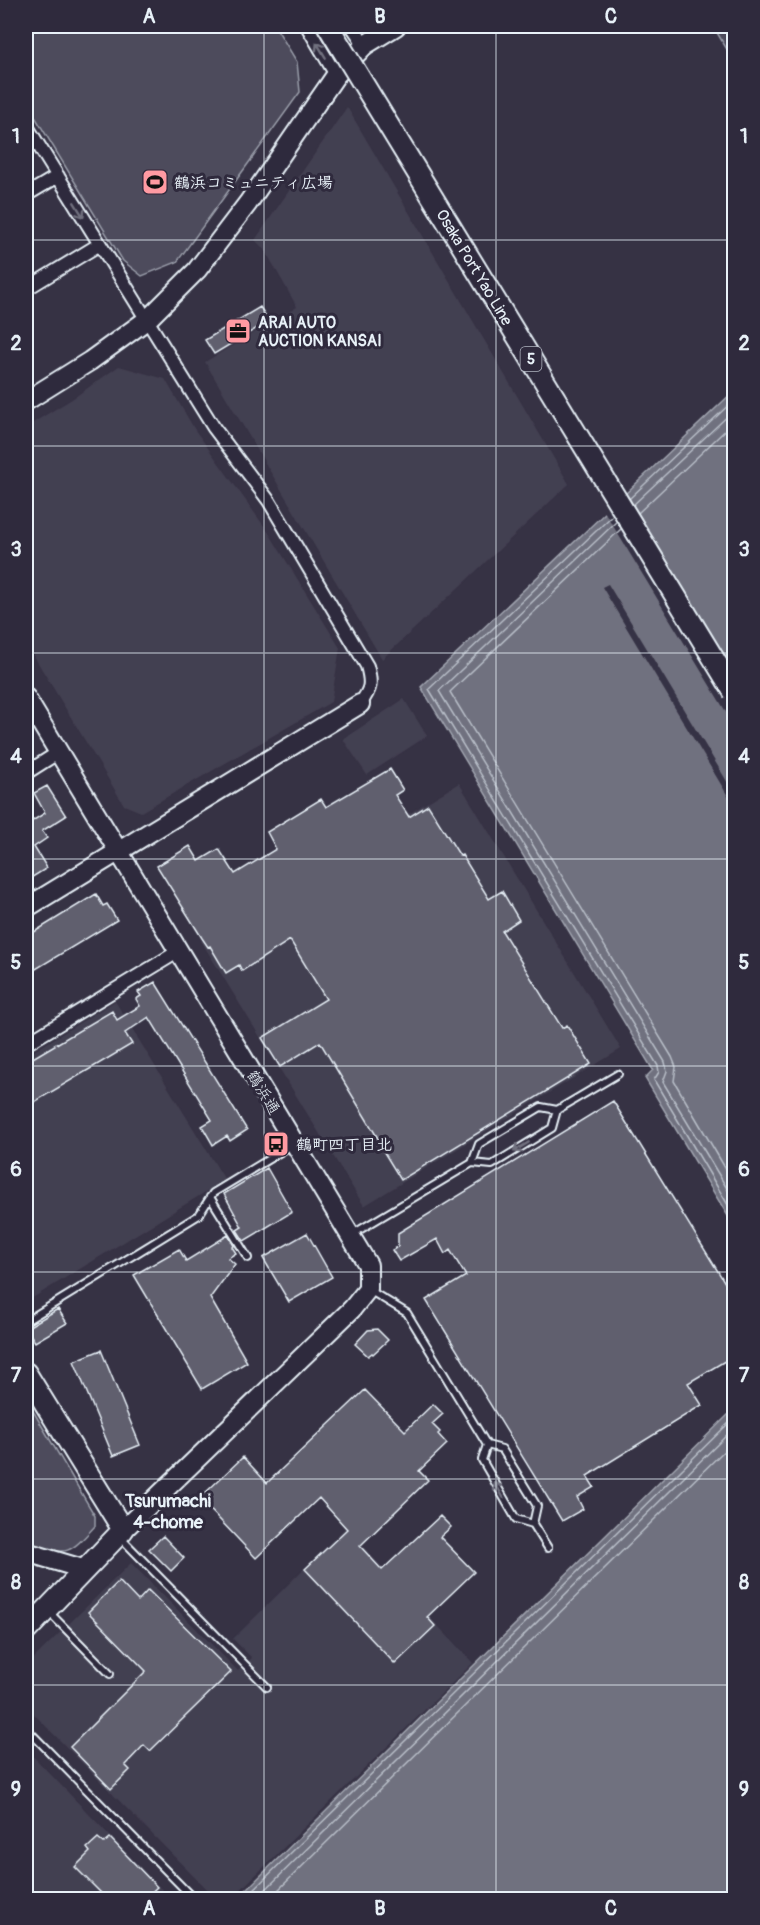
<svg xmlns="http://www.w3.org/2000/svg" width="760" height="1925" viewBox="0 0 760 1925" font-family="Pangolin,'Klee One',sans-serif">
<rect width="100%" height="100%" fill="#363244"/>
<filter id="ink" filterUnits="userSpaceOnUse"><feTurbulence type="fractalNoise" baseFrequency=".0167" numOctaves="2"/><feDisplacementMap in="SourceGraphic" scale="12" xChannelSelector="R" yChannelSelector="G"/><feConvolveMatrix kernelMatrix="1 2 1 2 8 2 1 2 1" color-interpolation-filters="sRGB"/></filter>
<g filter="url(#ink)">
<path fill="#433f51" d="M 347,107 L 569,484 L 382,659 L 205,362 L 297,307 L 265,250 L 255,240 Z
M 119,366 L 165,379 L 195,430 L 269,533 L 340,648 L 331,702 L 141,812 L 124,805 L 26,643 L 26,427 L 72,399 Z
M 404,699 L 427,736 L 367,775 L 343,739 Z
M 459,783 L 621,1049 L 364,1206 L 201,941 Z
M 115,1001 L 225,1180 L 26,1302 L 26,1056 Z
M 345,1528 L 473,1663 L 231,1899 L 216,1899 L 26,1706 L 26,1666 L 131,1563 L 238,1671 L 252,1658 L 233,1639 Z
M 26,1749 L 171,1899 L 26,1899 Z"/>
<path fill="#4d4b5c" stroke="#9a9eaa" stroke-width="1.5" d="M 26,26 L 275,26 L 297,62 L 300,92 L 177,262 L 142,276 L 123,261 L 26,102 Z
M 713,26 L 734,26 L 734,61 Z
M 26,1399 L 95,1516 L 95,1526 C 65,1559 67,1554 26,1542 Z"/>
<path fill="#70717f" stroke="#a0a4af" stroke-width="1.5" d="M 734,391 L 734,1226 L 645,1078 L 653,1070 L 421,687 Z
M 734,1409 L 734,1899 L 233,1899 L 244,1892 Z"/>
<path fill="#363244" d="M 624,491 L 734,673 L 734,725 L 604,511 Z
M 608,584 L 734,793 L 734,806 L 602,587 Z"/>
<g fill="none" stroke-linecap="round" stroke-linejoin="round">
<path stroke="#b8bec8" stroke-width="1.5" d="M 629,499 L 734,400
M 633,505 L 734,410
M 638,513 L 734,422
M 613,515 L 429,689 L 658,1066 L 659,1072 L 654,1080 L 734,1215
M 617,521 L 439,691 L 665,1062 L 667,1071 L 663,1082 L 734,1200
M 621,529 L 450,692 L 672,1057 L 676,1067 L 674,1081 L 734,1183
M 243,1900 L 734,1418
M 255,1900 L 734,1428
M 268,1900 L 734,1441"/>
</g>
<path fill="#605e6e" stroke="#e8f1f8" stroke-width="1.5" d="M 260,307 L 269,321 L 214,354 L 205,340 Z
M 390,769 L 403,790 L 395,795 L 409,817 L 428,805 L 460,856 L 462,855 L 489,899 L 502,891 L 519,920 L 502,931 L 562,1028 L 567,1025 L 591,1064 L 401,1180 L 377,1141 L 379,1140 L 320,1042 L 280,1067 L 262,1038 L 326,999 L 290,940 L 242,971 L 239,965 L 226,973 L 210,946 L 208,947 L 202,938 L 157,866 L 190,846 L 199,861 L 219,849 L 235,874 L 276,849 L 267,832 L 321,799 L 326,807 Z
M 47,786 L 66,816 L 42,831 L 47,838 L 34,847 L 47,868 L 26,881 L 26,825 L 45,813 L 34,793 Z
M 96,894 L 103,906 L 107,904 L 117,920 L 26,975 L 26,937 Z
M 155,982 L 247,1130 L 230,1141 L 227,1136 L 213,1145 L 202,1126 L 212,1120 L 149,1017 L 125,1033 L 132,1044 L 26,1107 L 26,1062 L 112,1011 L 117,1020 L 140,1006 L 136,999 L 141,996 L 138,992 Z
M 613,1101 L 735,1299 L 735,1355 L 688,1383 L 702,1405 L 587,1476 L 594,1487 L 577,1497 L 583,1509 L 562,1521 L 426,1300 L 466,1276 L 450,1250 L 445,1254 L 437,1239 L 399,1261 L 392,1250 L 398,1247 L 398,1233 Z
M 267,1168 L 292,1212 L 244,1241 L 237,1230 L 242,1227 L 224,1194 Z
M 307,1233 L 332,1277 L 289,1302 L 263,1258 Z
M 228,1235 L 234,1246 L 232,1247 L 236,1253 L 228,1258 L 235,1264 L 210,1298 L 247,1362 L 202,1389 L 134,1275 L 179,1249 L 186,1261 Z
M 58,1309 L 67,1323 L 35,1342 L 26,1328 Z
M 377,1329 L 388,1340 L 373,1354 L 372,1353 L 368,1356 L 355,1344 L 368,1330 Z
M 101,1350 L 140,1445 L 113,1456 L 74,1361 Z
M 365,1390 L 405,1431 L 433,1404 L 443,1414 L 432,1424 L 440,1432 L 438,1434 L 447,1444 L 419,1471 L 428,1480 L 360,1546 L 382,1570 L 440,1516 L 451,1527 L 440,1537 L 474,1572 L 427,1617 L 435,1626 L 395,1664 L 305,1569 L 347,1529 L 319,1498 L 256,1558 L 202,1501 L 205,1498 L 203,1495 L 243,1457 L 267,1483 Z
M 163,1536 L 184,1558 L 171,1571 L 149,1549 Z
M 119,1581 L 138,1601 L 148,1590 L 231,1672 L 150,1751 L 144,1745 L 125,1765 L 130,1770 L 111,1789 L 70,1747 L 146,1671 L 88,1612 Z
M 98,1838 L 104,1843 L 110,1838 L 157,1887 L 144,1899 L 107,1899 L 75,1867 L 90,1852 L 87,1848 Z"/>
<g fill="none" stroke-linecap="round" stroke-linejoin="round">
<g stroke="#e8f1f8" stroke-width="10">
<path id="lane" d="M 472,1163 L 492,1165 L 552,1128 L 557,1110
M 210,1197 L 248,1258
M 351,1235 L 472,1163 L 479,1144 L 541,1107 L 557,1110 L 618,1074
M 369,1290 L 407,1313 L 487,1445 L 502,1449 L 537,1506 L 533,1524 L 548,1548
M 26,1321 L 199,1215 L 213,1193 L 292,1145
M 487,1445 L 482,1460 L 516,1519 L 533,1524
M 120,1537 L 267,1687
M 49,1612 L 110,1674
M 26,1728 L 191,1896"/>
</g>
<g stroke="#e8f1f8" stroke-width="16">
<path id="street" d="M 307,26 L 336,75
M 352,26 L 365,45
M 26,125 L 214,428 L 269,501 L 367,666 C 372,684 371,689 360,704
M 26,195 L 58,176
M 26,289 L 100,244
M 26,773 L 59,752
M 26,1044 L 179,951"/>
</g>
<g stroke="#e8f1f8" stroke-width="22">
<path id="secondary" d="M 26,401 L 90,361 L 148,319 L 197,270 L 248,203 L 336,75 L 365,45 L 396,26
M 26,698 L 368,1265 L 368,1289 L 352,1309 L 123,1530
M 26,908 L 360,704
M 26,1552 L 83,1569"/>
</g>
<g stroke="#e8f1f8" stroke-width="24">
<path id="primary" d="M 26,1373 L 123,1530 L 26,1631"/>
</g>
<use href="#lane" stroke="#2f2a3d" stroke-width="6"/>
<use href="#street" stroke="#2f2a3d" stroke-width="12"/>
<use href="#secondary" stroke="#2f2a3d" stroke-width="18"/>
<use href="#primary" stroke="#2f2a3d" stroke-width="20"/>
<g stroke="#e8f1f8" stroke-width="24" stroke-linecap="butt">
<path id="primary-bridge" d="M 328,26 L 734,692"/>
</g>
<use href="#primary-bridge" stroke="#2f2a3d" stroke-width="20"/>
</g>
<defs><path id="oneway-shaft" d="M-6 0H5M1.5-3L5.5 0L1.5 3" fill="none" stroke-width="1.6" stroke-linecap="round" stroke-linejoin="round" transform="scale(1.5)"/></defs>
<g stroke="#70707e">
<use href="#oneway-shaft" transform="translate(321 50) rotate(-121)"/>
<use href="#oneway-shaft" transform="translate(79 210) rotate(58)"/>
<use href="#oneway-shaft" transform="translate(521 1147) rotate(149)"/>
<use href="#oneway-shaft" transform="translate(499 1490) rotate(-120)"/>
</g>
</g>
<path fill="none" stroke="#e8f1f8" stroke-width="1.5" stroke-opacity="0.55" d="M 264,26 L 264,1900M 496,26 L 496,1900M 26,240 L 734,240M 26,446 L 734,446M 26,653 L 734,653M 26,859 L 734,859M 26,1066 L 734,1066M 26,1272 L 734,1272M 26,1479 L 734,1479M 26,1685 L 734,1685"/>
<defs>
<g id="stadium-square" transform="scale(1.35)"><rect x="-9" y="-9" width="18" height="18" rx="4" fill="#ff9aa2" stroke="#2f2a3d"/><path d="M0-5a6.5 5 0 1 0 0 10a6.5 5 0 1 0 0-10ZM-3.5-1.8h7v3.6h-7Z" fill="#111"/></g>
<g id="office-square" transform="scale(1.35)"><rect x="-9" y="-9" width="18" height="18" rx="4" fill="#ff9aa2" stroke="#2f2a3d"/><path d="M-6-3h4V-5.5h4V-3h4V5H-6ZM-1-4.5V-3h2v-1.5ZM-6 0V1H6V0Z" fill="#111"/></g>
<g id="bus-square" transform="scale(1.35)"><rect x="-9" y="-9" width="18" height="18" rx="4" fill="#ff9aa2" stroke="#2f2a3d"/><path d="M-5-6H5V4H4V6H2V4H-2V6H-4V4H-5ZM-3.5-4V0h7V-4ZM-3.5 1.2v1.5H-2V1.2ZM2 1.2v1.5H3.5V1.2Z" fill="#111"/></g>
</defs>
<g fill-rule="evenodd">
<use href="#stadium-square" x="155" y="182"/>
<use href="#office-square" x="238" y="331"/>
<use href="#bus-square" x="276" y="1144"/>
</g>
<g text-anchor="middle" stroke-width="6" stroke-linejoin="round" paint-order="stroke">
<rect fill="#2f2a3d" stroke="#b0b5c0" stroke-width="1.5" x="520.5" y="347" width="21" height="24" rx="4.5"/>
<g font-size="15" font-weight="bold" fill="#e8f1f8">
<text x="531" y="364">5</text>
</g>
<g font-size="16" font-weight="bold" fill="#e8f1f8" stroke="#2f2a3d" text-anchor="start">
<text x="174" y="188">鶴浜コミュニティ広場</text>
<text x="258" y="328">ARAI AUTO<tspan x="258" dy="18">AUCTION KANSAI</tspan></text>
<text x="296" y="1150">鶴町四丁目北</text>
</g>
<g font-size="16" fill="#e8f1f8" stroke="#2f2a3d">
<text transform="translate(475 267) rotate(59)" y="6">Osaka Port Yao Line</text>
<text transform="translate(264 1092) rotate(59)" y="6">鶴浜通</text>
</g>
<g font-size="18" font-weight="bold" fill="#e8f1f8" stroke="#2f2a3d">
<text x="168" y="1507">Tsurumachi<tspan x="168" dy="21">4-chome</tspan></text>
</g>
</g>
<rect width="760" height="1925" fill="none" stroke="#2f2a3d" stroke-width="66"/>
<rect x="33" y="33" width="694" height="1859" fill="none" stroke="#e8f1f8" stroke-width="2"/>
<g font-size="20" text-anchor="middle" font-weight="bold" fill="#e8f1f8">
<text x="149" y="23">A</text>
<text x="380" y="23">B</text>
<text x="611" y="23">C</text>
<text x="16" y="143">1</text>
<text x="744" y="143">1</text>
<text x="16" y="350">2</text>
<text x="744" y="350">2</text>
<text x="16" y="556">3</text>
<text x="744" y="556">3</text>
<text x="16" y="763">4</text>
<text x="744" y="763">4</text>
<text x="16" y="969">5</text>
<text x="744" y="969">5</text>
<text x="16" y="1176">6</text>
<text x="744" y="1176">6</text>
<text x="16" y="1382">7</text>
<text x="744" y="1382">7</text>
<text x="16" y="1589">8</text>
<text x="744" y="1589">8</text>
<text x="16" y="1796">9</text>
<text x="744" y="1796">9</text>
<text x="149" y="1915">A</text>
<text x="380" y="1915">B</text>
<text x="611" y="1915">C</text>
</g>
</svg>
